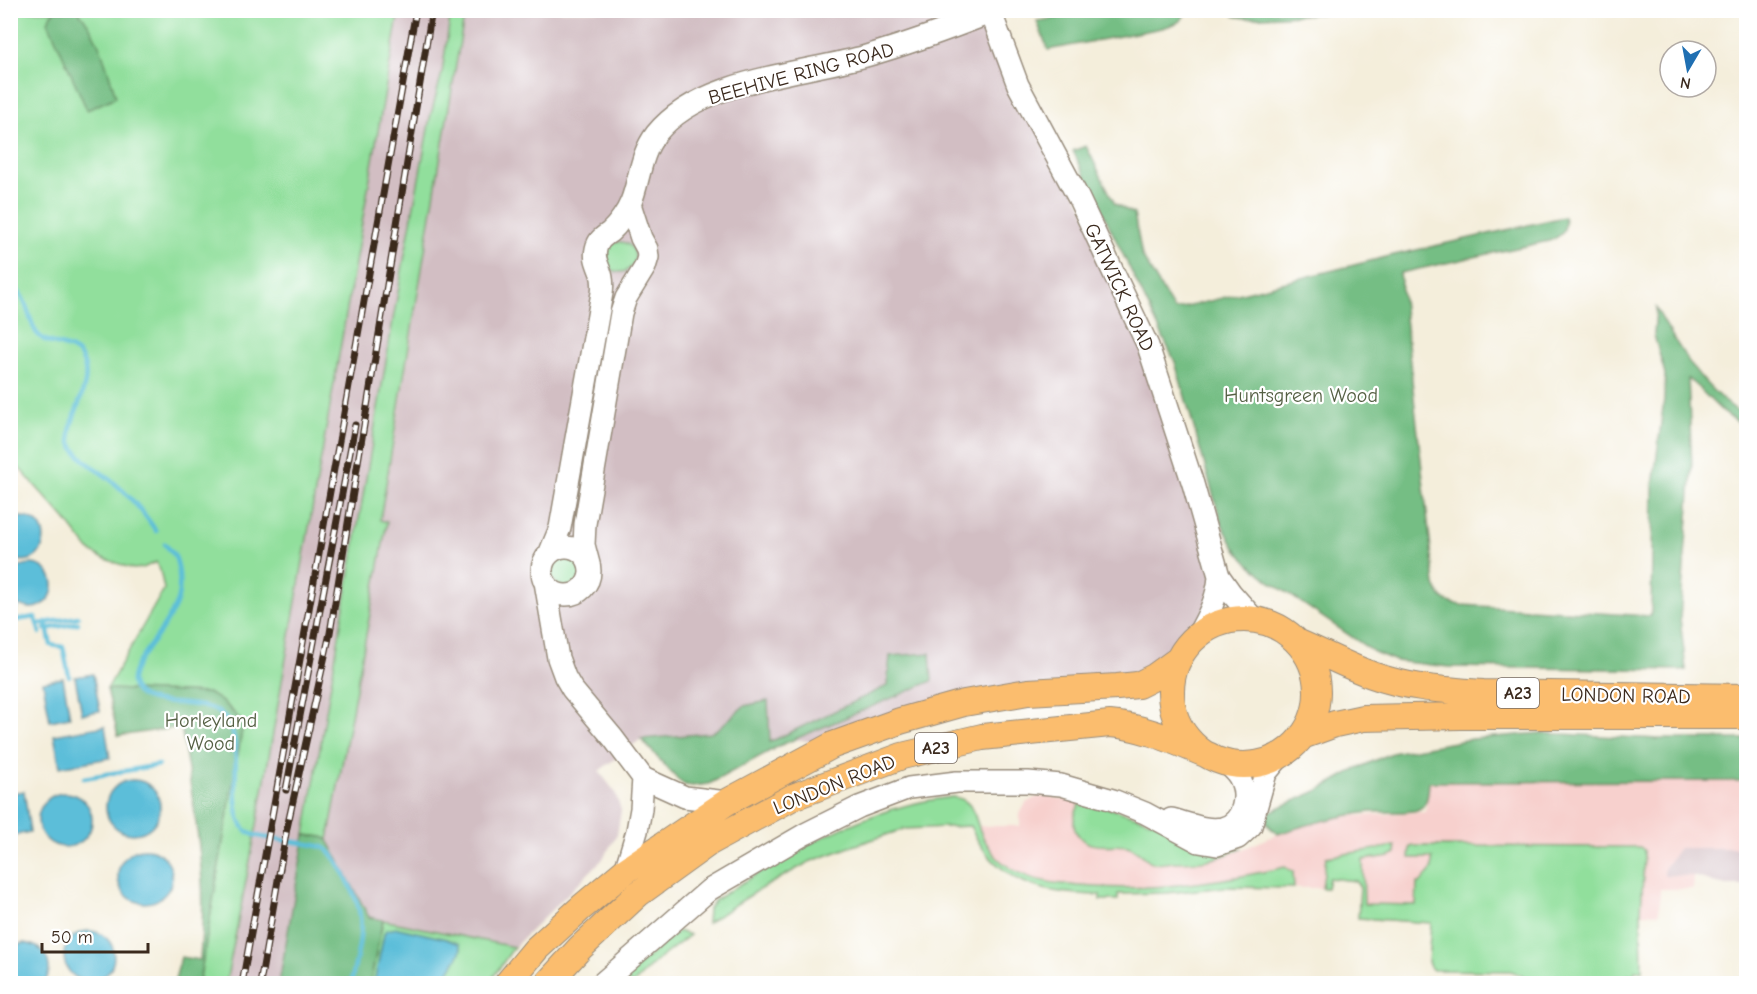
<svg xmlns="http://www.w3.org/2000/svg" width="1757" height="994" viewBox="0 0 1757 994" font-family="'Comic Neue',sans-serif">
<rect width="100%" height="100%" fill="#fff"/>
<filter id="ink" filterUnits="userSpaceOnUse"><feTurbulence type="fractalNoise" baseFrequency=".0167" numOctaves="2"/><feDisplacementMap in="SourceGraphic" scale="12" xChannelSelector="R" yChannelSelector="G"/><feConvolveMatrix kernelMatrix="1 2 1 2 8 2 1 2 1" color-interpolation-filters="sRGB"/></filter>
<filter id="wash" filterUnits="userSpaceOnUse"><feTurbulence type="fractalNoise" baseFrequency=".008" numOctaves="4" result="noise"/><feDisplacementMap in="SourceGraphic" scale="24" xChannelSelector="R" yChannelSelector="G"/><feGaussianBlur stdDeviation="1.35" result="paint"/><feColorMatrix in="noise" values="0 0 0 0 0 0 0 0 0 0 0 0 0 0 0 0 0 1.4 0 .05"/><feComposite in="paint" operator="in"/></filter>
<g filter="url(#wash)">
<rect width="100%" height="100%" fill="#f4eedb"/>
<path fill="#f7d0cd" d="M 1427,781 L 1746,781 L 1746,848 L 1679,848 L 1694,876 L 1693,889 L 1660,889 L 1659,914 L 1641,913 L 1644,855 L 1644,850 L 1638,846 L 1412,846 L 1410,847 L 1432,858 L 1432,869 L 1420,883 L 1417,883 L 1416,905 L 1364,904 L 1363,860 L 1390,856 L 1396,853 L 1395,846 L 1326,857 L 1322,888 L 1227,887 L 1166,893 L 1118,894 L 1021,879 L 998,862 L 978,834 L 978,826 L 1020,826 L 1020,814 L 1026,803 L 1037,797 L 1051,797 L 1084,803 L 1079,805 L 1076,811 L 1074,821 L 1210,858 L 1236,852 L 1278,834 L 1336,817 L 1426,812 Z"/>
<path fill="#d2bec3" d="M 399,11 L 451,11 L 442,73 L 430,118 L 394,314 L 279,983 L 226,984 L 268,760 Z
M 465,11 L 990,11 L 1148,346 L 1219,576 L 1190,642 L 1179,659 L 1154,677 L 1028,692 L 833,745 L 794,739 L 709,784 L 699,786 L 685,785 L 678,780 L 641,739 L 599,771 L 615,792 L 621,810 L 617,835 L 602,860 L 514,947 L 369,917 L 323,837 L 396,431 Z
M 1679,848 L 1746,848 L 1746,886 L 1726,886 L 1694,876 L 1664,875 L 1664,869 Z"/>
<path fill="#91df9c" stroke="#66845d" stroke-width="1.5" d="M 10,11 L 399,11 L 257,825 L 226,983 L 199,983 L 243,724 C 234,711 222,700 207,693 L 107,689 L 164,589 L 160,570 L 156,562 L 143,568 L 133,569 L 100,557 L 89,550 L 65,519 L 11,459 Z
M 451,11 L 465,11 L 380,520 L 387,522 L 328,840 L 323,837 L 305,835 L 394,314 L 430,118 L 442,73 Z
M605 257a15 15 0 1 1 30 0a15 15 0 1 1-30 0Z
M551 572a15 15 0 1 1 30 0a15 15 0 1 1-30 0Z
M 952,797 C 977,799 973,819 983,837 C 988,846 994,856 1002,862 C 1025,881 1051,883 1080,886 C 1150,892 1217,883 1285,867 L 1293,872 L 1294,888 L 1227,887 L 1166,893 L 1118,894 L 1118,900 L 1100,900 L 1100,895 C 1056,894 1019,890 988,855 C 980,846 975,836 970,826 L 904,829 L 850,847 L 809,862 L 757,891 L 707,923 L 708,909 L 715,900 C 787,854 865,806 952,797 Z
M 1088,802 L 1241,848 C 1215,861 1202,862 1173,862 C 1168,863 1160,864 1154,863 C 1144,860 1138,848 1127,846 C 1108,843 1088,852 1076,832 C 1072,824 1075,813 1079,805 Z
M 1395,846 L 1396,853 L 1390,856 L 1363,860 L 1364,904 L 1416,905 L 1417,883 L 1420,883 L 1432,869 L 1432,858 L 1409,858 L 1410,847 L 1414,846 L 1640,847 L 1644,850 L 1644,855 L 1641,913 L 1642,971 L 1635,970 L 1634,975 L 1628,975 L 1627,983 L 1586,984 L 1586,980 L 1531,979 L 1511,971 L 1433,970 L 1430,967 L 1428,962 L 1431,923 L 1358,918 L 1360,887 L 1356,881 L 1329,878 L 1327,888 L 1322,888 L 1326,857 Z
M 383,920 L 514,947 L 489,983 L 370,984 Z
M 678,931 L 690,935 L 655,962 L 634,983 L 617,984 Z"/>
<path fill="#74be84" stroke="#587451" stroke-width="1.5" d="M 56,11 L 78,11 C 99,34 107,68 116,97 L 87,110 L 48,22 L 51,14 Z
M 1099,11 L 1186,10 L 1186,11 C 1182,24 1174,24 1162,28 L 1048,50 L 1037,21 Z
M 1233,11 L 1233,10 L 1373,11 L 1245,18 L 1234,16 Z
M 1086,146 L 1115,204 L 1134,214 L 1142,256 L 1174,310 L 1394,255 L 1564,217 C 1567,231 1562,236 1549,241 L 1400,273 L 1435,585 C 1441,600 1445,602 1461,605 L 1651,616 L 1653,487 L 1664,399 L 1665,374 L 1654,335 L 1656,308 C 1679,349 1704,392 1746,416 L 1746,427 C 1719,414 1710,396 1688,379 L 1692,468 L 1680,618 L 1686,670 L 1449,667 L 1396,661 L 1374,652 L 1268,580 L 1245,560 L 1233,545 L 1221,522 L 1175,362 L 1073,151 Z
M 930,653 L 932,681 L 781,745 L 709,784 L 692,786 L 685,785 L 678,780 L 641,739 L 711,733 L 719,728 L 744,706 L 768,701 L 770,742 L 887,686 L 890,656 Z
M 107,689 L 207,693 C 222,699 234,712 243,724 L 199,983 L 174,983 L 181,957 L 200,960 C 202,934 204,908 202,882 C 199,830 189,778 181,727 L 118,736 Z
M 1541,733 L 1659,739 L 1746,739 L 1746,781 L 1429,782 C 1428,792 1429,805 1417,810 C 1405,814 1383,811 1370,812 C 1338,816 1308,824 1278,834 C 1271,829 1261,821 1269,812 L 1319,790 L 1358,768 L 1392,753 L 1472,739 Z
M 305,835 L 323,837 L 328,840 L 369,917 L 383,920 L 370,983 L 279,983 Z"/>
<path fill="#5bbed9" stroke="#4b747c" stroke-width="1.5" d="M 18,517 C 58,515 48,574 11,558 L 11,519 Z
M9 586a22 22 0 1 1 44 0a22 22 0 1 1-44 0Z
M 93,674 L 100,711 L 82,714 L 75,677 Z
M 63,678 L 70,717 L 50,721 L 43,682 Z
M 105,726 L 110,758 L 60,767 L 54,735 Z
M106 807a27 27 0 1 1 54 0a27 27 0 1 1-54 0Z
M 24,791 L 30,832 L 11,836 L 11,793 Z
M38 820a27 27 0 1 1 54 0a27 27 0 1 1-54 0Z
M118 876a27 27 0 1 1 54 0a27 27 0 1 1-54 0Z
M 398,928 L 446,939 L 459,944 L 461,949 L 459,955 L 442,983 L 374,983 L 384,934 L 386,930 Z
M64 956a25 25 0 1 1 50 0a25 25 0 1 1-50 0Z
M 23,943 C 45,945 56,965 44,983 L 11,983 L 11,947 Z"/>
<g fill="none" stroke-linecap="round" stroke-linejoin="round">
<path stroke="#5bbed9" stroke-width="4.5" d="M 10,285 C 28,295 27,317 36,332 C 46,348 75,342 82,359 C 97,389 59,425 73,447 C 82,461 98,470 111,480 C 129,495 143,511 156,531
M 165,544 C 169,549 174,554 176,559 C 180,571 181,592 176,604 C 172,613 166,623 160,632 C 152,644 126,672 133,687 C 146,712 199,696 221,714 C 249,735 225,799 243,827 C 250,837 265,837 276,839 C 286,841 318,844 325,848 C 333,853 337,862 342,870 C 350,884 358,900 360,916 C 363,938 355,962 351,984
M 10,615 L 17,606
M 10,621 L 35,617 L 40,633
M 46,622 L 51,645 L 63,647 L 69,676
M 39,624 L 78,617
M 45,629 L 78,623
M 84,778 L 159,765"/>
</g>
</g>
<g filter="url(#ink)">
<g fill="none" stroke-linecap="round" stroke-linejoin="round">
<g stroke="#988c7c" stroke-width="24">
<path id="minor" d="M 990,10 L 1018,85 L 1078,197 L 1148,346 L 1193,484 L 1219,576 L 1231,593 L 1254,619
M542 571a24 24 0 1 1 48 0a24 24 0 1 1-48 0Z
M 550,552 L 560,528 L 602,293 C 603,286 603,278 600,271 C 597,263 594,258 596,249 C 598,240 603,237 610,232 C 618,225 627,212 631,202 C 640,179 640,155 656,134 C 700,79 801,74 866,56 C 908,44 949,29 990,13
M 589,564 L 584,545 L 585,524 L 621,313 L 626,298 L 645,267 L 648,257 L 647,249 L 641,238 L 630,204
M 545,582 L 558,658 L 565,677 L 572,689 L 613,738 L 643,778 L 641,809 L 637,831 L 625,871
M 1197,636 C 1207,618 1218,598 1219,576
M 643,778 L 685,797 L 727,802
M 1171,819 C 1187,823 1206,831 1222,828 C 1244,823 1249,795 1239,777 C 1235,770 1230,766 1223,761
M 601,984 L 709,890 L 805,834 L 859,807 L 909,788 L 957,782 L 1028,782 L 1061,785 L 1113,800 L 1145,813 L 1199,842 L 1217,845 L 1238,838 L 1251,826 L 1266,773 L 1281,755"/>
</g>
<g stroke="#988c7c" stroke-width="28">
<path id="major" d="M1171 692a73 73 0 1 1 146 0a73 73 0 1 1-146 0Z
M 1299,643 C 1323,653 1347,666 1372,675 C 1407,688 1446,690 1483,693 L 1746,697
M 1302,736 L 1335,724 L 1363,718 L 1461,716 L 1746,716
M 507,984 L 536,949 L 582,907 L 625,871 L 727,802 L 833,745 L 900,721 L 964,703 L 1028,692 L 1117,687 L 1138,685 L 1154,677 L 1179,659
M 547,984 L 580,948 L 638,894 L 710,842 L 793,797 L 902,756 L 982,737 L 1110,724 C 1146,727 1178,743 1210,756"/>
</g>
<use href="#minor" stroke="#fff" stroke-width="21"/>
<use href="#major" stroke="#fbbd6e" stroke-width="26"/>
<g stroke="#3b2a1e" stroke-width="7">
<path id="rail" d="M 286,790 L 355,425
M 242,984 L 416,10
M 260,984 L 287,828 L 330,633 L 432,10"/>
</g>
<use href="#rail" stroke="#fff" stroke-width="4.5" stroke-dasharray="14" stroke-linecap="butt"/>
</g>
</g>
<g text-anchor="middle" stroke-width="4.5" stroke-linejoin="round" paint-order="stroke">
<g fill="#fff" stroke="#766a62" stroke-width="1.5">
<rect x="1497" y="678" width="42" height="30" rx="4.5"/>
<rect x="915" y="733" width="42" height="30" rx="4.5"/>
</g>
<g font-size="18" font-weight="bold" fill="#3b2a1e">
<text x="1518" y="699">A23</text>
<text x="936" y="754">A23</text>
</g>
<g font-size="20" fill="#3b2a1e" stroke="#fff">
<text transform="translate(801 73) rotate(-15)" y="7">BEEHIVE RING ROAD</text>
<text transform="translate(1120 287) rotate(65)" y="7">GATWICK ROAD</text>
<text transform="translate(1626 695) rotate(1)" y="7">LONDON ROAD</text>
<text transform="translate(834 784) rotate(-22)" y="7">LONDON ROAD</text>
</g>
<g font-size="20" fill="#556044" stroke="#fff">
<text x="1301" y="402">Huntsgreen Wood</text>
<text x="211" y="727">Horleyland<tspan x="211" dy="23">Wood</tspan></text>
</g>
</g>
<rect width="1757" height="994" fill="none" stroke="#fff" stroke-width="36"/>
<g transform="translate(1688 69) rotate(190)"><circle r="28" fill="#ffffff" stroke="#b1aaa5" stroke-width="1.5"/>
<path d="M0-4.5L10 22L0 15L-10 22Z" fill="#1f6fb2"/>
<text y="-9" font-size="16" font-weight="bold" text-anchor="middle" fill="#3b2a1e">N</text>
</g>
<path d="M42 943v9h106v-9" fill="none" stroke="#3b2a1e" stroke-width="3"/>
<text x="51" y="943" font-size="18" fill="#3b2a1e" stroke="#ffffff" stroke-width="4.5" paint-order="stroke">50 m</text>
</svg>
